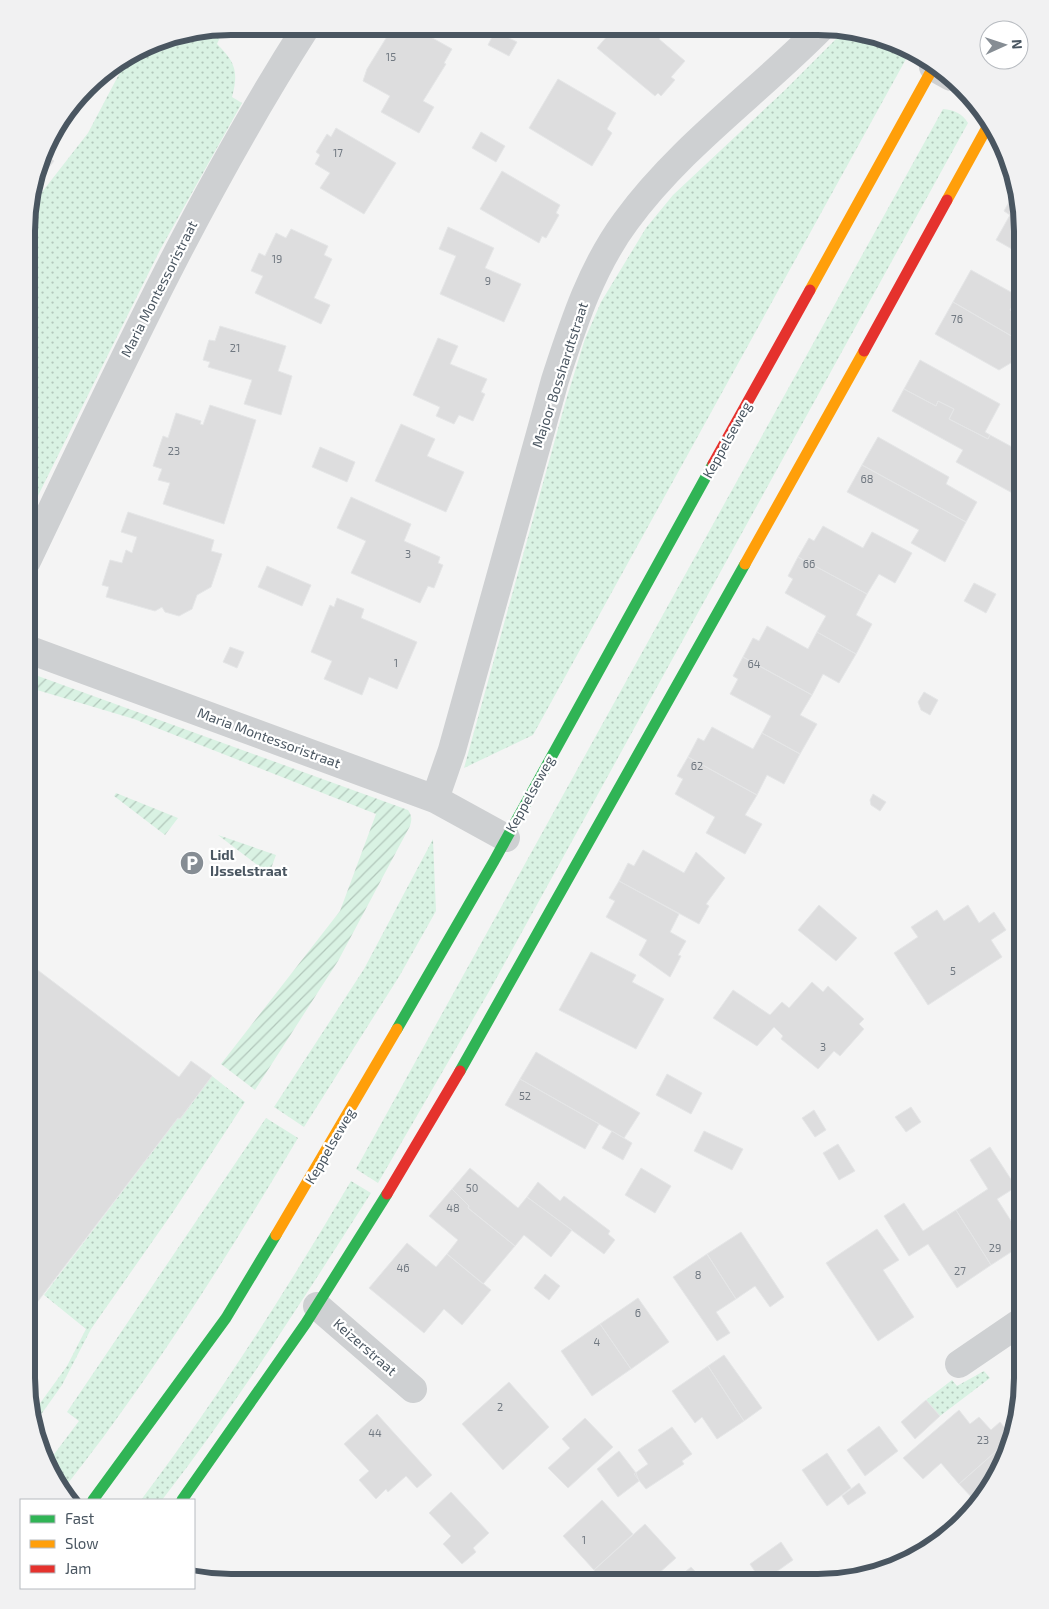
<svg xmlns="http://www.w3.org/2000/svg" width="1049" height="1609" viewBox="0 0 1049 1609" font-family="'Exo 2',sans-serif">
<defs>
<pattern id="grass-dots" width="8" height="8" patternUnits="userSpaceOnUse" patternTransform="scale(1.25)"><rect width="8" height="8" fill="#d9f2e3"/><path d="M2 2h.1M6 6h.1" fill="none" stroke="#b2c7bb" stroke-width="1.8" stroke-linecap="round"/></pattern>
<pattern id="garden-furrows" width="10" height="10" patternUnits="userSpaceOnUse" patternTransform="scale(1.25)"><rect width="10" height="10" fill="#d9f2e3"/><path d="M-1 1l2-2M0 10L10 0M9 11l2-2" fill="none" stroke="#b2c7bb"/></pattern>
</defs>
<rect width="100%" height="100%" fill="#f4f4f4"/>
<path fill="url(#grass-dots)" d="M 847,28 L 896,42 L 911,50 L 533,735 L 464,768 L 566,400 L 585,339 L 601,302 L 646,228 L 673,195 L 784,91 Z
M 213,29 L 222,33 L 217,44 C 235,62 239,71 232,97 L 242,103 L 160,250 L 28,516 L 28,210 L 88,133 L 127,59 L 165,37 Z
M 943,109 C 954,110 962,113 968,123 L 491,988 L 378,1183 L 356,1169 Z
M 433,839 L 436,911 L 400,975 L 304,1127 L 274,1107 L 364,969 Z
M 212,1076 L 245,1102 L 173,1212 L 91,1329 L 62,1385 L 35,1423 L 33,1413 L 67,1366 L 86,1329 L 44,1295 L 178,1118 L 180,1119 Z
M 266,1118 L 298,1138 C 225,1260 150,1380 62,1491 L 46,1465 L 79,1421 L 67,1412 Z
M 351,1181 L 371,1193 C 304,1298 238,1402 162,1500 L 141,1500 C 218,1398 286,1291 351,1181 Z
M 1019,1348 L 1022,1353 L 1022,1385 L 1014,1374 L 1013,1350 Z
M 984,1371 L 990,1378 L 940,1416 L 926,1400 L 952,1380 L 957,1386 Z"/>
<path fill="url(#garden-furrows)" d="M 27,672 L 408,810 C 412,816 412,819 410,826 L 338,961 L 255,1090 L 221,1064 L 340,911 L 376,814 L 134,719 L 27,687 Z
M 116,793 L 178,818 L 165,835 L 114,796 Z
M 218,835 L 276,855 L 269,874 Z"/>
<path fill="#ddddde" stroke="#e5e6e7" d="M 393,27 L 413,27 L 452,49 L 444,63 L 446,64 L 423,101 L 434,107 L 419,133 L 381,112 L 390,96 L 363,81 L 367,69 Z
M 615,27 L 668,28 L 659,39 L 685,61 L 671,77 L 675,80 L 661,96 L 658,93 L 655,96 L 597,48 Z
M 495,31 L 517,42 L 509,56 L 488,45 Z
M 558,79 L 616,113 L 607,129 L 612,133 L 592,166 L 529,128 Z
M 336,128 L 396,163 L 364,214 L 320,188 L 330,173 L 315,164 L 320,155 L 316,152 L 327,134 L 331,137 Z
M 481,132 L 505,146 L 496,162 L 472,148 Z
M 45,154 L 54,161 L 34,186 Z
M 502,171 L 560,205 L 556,213 L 559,215 L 546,238 L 542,236 L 539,243 L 480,209 Z
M 1015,191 L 1023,231 L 1023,260 L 1017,257 L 1019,253 L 996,240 L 1010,215 L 1004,211 Z
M 448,227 L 494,248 L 485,268 L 521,284 L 504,322 L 440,294 L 456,256 L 439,249 Z
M 291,229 L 328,246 L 324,255 L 332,259 L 314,298 L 330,305 L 321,324 L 255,293 L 263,276 L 251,271 L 259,253 L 265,256 L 276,233 L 286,238 Z
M 971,270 L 1018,296 L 1010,310 L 1023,317 L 1023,336 L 1020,341 L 953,302 Z
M 953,302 L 1020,341 L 1011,357 L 1014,361 L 999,370 L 935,334 Z
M 220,326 L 286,346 L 278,371 L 292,376 L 281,415 L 244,404 L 252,380 L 208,367 L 210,362 L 203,360 L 209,340 L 215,341 Z
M 438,338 L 458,346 L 450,364 L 487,379 L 481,392 L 485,394 L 473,421 L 459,415 L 454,424 L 436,416 L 440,407 L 413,395 Z
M 1020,341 L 1023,342 L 1023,364 L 1011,357 Z
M 920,360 L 1000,404 L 985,432 L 990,435 L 988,439 L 949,419 L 954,409 L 938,401 L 936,406 L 904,389 Z
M 904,389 L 936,406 L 938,401 L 954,409 L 949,419 L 988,439 L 990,435 L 1012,447 L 1013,444 L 1023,450 L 1023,483 L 1016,495 L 956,462 L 963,450 L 892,411 Z
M 210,405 L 256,420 L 224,524 L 163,504 L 170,483 L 158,480 L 162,469 L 153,466 L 163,436 L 168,438 L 176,413 L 201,421 L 200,424 L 203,425 Z
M 401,424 L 435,439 L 427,456 L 464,472 L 446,512 L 375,481 Z
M 1023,426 L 1023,450 L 1013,444 Z
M 878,437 L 949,477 L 946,484 L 977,502 L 966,522 L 862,465 Z
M 320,447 L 355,462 L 347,482 L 312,467 Z
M 862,465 L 966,522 L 945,562 L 911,543 L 919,530 L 847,492 Z
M 351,497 L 411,524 L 404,541 L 440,557 L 438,563 L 443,565 L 434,588 L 428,586 L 420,603 L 351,573 L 366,541 L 337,528 Z
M 128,512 L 214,540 L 211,551 L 222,554 L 211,587 L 197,595 L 192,609 L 179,616 L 165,612 L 162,607 L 155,611 L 106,597 L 109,587 L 102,585 L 110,560 L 122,563 L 126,550 L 132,553 L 137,537 L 121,532 Z
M 823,526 L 863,548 L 872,532 L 912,553 L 895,583 L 879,574 L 867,594 L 798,557 L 809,538 L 814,541 Z
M 798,557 L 867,594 L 856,615 L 872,624 L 856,654 L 817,632 L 826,616 L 785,593 L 793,579 L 788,576 Z
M 267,566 L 311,585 L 302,606 L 258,587 Z
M 974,583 L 996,594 L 986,613 L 964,601 Z
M 337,598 L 364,609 L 361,618 L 417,642 L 397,689 L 369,677 L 362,695 L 324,679 L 332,661 L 311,652 L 330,605 L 334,607 Z
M 767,626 L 808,649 L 817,632 L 856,654 L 839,683 L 823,674 L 812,695 L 743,657 L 753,638 L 759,641 Z
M 230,647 L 244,652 L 237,668 L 223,662 Z
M 743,657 L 812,695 L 800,715 L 817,724 L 800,754 L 762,733 L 771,716 L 730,694 L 738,679 L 733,676 Z
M 924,692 L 938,700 L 930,715 L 921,710 L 918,702 Z
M 712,727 L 753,749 L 762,733 L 800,754 L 784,784 L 767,775 L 757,795 L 688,757 L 698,738 L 704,741 Z
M 688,757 L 757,795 L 745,815 L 762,824 L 745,854 L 706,833 L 715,817 L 675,794 L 683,779 L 677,776 Z
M 873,794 L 886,802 L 880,811 L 871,805 L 870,800 Z
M 643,850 L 684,873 L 696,852 L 725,878 L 706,904 L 709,906 L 699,924 L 619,881 L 628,863 L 634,866 Z
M 619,881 L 679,914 L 670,932 L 686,941 L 678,955 L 681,956 L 670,977 L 639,955 L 647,940 L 606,917 L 615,901 L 609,898 Z
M 819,905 L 857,938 L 836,961 L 798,930 Z
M 968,905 L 979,923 L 994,912 L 1006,930 L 991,940 L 1002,957 L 928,1005 L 894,953 L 918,937 L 911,927 L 937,910 L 944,921 Z
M 591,952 L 636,975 L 632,982 L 664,999 L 636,1049 L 559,1010 Z
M 35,968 L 179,1077 L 191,1061 L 212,1076 L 180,1119 L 178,1118 L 26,1317 L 27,979 Z
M 812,982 L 823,992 L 828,986 L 864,1019 L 859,1024 L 864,1029 L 840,1056 L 834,1051 L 818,1069 L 781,1039 L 783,1036 L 774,1027 L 757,1046 L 713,1018 L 733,990 L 770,1015 L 782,1002 L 789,1008 Z
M 536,1052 L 640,1113 L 624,1138 L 520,1079 Z
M 667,1074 L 702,1093 L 691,1114 L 656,1095 Z
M 520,1079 L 599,1124 L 585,1149 L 505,1105 Z
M 911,1107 L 921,1122 L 906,1132 L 895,1117 Z
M 814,1110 L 826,1130 L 815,1137 L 802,1118 Z
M 612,1131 L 632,1143 L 623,1160 L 602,1148 Z
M 704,1131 L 743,1149 L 732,1170 L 694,1151 Z
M 838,1144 L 855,1171 L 839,1180 L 823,1153 Z
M 990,1147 L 1016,1187 L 997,1199 L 1022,1238 L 1022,1245 L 991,1265 L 956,1210 L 988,1189 L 970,1160 Z
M 470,1168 L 518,1208 L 527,1197 L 572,1230 L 551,1257 L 524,1235 L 515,1246 L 468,1208 L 469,1206 L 452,1189 Z
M 641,1168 L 671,1186 L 655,1213 L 625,1195 Z
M 538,1182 L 560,1201 L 564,1196 L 610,1231 L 608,1234 L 615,1240 L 604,1254 L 527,1197 Z
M 452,1189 L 469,1206 L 468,1208 L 515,1246 L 483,1284 L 447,1254 L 458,1240 L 429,1216 Z
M 904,1203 L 923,1231 L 956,1210 L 991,1265 L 957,1288 L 928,1244 L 909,1256 L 884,1216 Z
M 877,1229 L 899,1260 L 883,1270 L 914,1317 L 878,1341 L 826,1263 Z
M 741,1232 L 784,1297 L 770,1307 L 755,1286 L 736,1299 L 707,1254 Z
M 407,1243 L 436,1267 L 447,1254 L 491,1290 L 462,1325 L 444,1309 L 424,1333 L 369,1288 Z
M 707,1254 L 736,1299 L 716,1312 L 730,1333 L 717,1341 L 673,1277 Z
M 545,1274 L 560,1286 L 549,1300 L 534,1288 Z
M 638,1298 L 669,1342 L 631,1369 L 600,1324 Z
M 600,1324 L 631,1369 L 592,1396 L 561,1351 Z
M 724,1355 L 762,1408 L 744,1421 L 708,1366 Z
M 708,1366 L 744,1421 L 717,1439 L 702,1417 L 695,1423 L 672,1391 Z
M 509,1382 L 549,1427 L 503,1470 L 462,1424 Z
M 926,1400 L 940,1416 L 915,1439 L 901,1422 Z
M 959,1410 L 970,1424 L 979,1417 L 991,1430 L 1000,1422 L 1012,1437 L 959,1484 L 941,1463 L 923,1479 L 903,1458 Z
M 377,1414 L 432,1475 L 417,1488 L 406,1476 L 388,1492 L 386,1489 L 376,1499 L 359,1480 L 369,1471 L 344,1444 Z
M 585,1418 L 613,1447 L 568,1488 L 548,1468 L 570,1448 L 562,1439 Z
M 879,1426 L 898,1451 L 865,1476 L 847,1450 Z
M 672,1427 L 692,1454 L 682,1461 L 684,1464 L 646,1489 L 634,1474 L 648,1464 L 638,1450 Z
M 1012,1437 L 1012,1444 L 988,1492 L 978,1504 L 959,1484 Z
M 619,1451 L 636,1473 L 639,1481 L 618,1497 L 597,1469 Z
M 827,1453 L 851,1488 L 827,1506 L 802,1470 Z
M 859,1483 L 866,1493 L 848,1505 L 842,1496 Z
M 451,1492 L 489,1533 L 473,1548 L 476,1552 L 462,1564 L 443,1544 L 451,1536 L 429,1513 Z
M 602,1500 L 633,1534 L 594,1570 L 563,1536 Z
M 645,1524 L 676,1558 L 649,1582 L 604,1582 L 594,1570 Z
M 781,1542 L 793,1560 L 762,1582 L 750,1564 Z
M 691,1567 L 705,1582 L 673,1582 Z
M 260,1572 L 268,1581 L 250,1581 Z"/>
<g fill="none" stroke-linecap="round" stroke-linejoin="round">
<path stroke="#ced0d2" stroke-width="28" d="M 933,67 L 951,77
M 27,561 C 114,379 198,196 307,26
M 27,649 L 435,799 L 506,838
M 435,799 L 452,750 L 555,380 C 573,325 591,268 626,221 C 680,147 757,93 821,28
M 317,1306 L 413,1389
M 959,1364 L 1022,1321"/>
<path stroke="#30b455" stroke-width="11" d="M 397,1029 L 494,861 L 713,464
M 460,1071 L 745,564
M 93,1500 L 226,1318 L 276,1235
M 182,1500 L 306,1323 L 387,1194"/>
<path stroke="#ff9f0a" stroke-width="11" d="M 947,200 L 990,122
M 810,290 L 935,64
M 745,564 L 864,351
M 276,1235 L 397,1029"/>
<path stroke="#e5322d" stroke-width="11" d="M 864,351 L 947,200
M 713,464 L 810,290
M 387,1194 L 460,1071"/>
</g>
<defs>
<g id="parking-disc" transform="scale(1.25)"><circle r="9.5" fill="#868d94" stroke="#fff"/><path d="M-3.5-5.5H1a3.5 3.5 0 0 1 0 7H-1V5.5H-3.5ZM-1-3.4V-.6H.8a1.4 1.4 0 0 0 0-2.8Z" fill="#fff"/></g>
</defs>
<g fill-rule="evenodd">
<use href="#parking-disc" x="192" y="863"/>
</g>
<g text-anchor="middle" stroke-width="4.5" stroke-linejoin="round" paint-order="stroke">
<g font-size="11" fill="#707881">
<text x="391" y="61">15</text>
<text x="338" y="157">17</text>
<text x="277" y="263">19</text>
<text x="488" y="285">9</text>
<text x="957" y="323">76</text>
<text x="235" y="352">21</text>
<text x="174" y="455">23</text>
<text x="867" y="483">68</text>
<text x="408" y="558">3</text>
<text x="809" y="568">66</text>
<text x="396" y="667">1</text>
<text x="754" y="668">64</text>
<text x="697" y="770">62</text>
<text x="953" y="975">5</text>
<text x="823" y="1051">3</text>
<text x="525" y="1100">52</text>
<text x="472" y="1192">50</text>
<text x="453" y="1212">48</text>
<text x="995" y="1252">29</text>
<text x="403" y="1272">46</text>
<text x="960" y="1275">27</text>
<text x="698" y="1279">8</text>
<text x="638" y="1317">6</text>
<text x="597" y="1346">4</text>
<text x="500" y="1411">2</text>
<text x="375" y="1437">44</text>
<text x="983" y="1444">23</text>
<text x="584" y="1544">1</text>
</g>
<g font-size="14" fill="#4a5661" stroke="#fff">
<text transform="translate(159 289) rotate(-63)" y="5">Maria Montessoristraat</text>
<text transform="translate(560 375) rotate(-72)" y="5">Majoor Bosshardtstraat</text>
<text transform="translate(727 440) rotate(-61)" y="5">Keppelseweg</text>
<text transform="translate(269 738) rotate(20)" y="5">Maria Montessoristraat</text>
<text transform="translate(530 794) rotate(-61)" y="5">Keppelseweg</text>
<text transform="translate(330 1146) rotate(-60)" y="5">Keppelseweg</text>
<text transform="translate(365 1347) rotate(41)" y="5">Keizerstraat</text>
</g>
<g font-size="14" font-weight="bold" fill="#4a5661" stroke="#fff" text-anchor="start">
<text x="210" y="860">Lidl<tspan x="210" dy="16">IJsselstraat</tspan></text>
</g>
</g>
<path d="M0 0H1049V1609H0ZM231 35H818A196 196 0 0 1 1014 231V1378A196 196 0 0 1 818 1574H231A196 196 0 0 1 35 1378V231A196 196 0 0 1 231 35Z" fill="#f1f1f2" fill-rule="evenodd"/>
<path fill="none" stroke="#4a5661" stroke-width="6" d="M231 35H818A196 196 0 0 1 1014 231V1378A196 196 0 0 1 818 1574H231A196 196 0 0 1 35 1378V231A196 196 0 0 1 231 35Z"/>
<rect x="20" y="1499" width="175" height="90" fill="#ffffff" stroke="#b7bbc0"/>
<rect x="30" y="1515" width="25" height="8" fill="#30b455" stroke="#b7bbc0"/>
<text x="65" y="1524" font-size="15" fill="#4a5661">Fast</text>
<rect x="30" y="1540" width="25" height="8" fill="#ff9f0a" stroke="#b7bbc0"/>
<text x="65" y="1549" font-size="15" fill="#4a5661">Slow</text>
<rect x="30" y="1565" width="25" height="8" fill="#e5322d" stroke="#b7bbc0"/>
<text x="65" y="1574" font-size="15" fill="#4a5661">Jam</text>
<g transform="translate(1004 45) rotate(87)"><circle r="24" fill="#ffffff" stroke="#b7bbc0"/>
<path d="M0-4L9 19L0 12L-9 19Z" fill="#868d94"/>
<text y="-8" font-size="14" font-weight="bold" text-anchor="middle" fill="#4a5661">N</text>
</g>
</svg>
